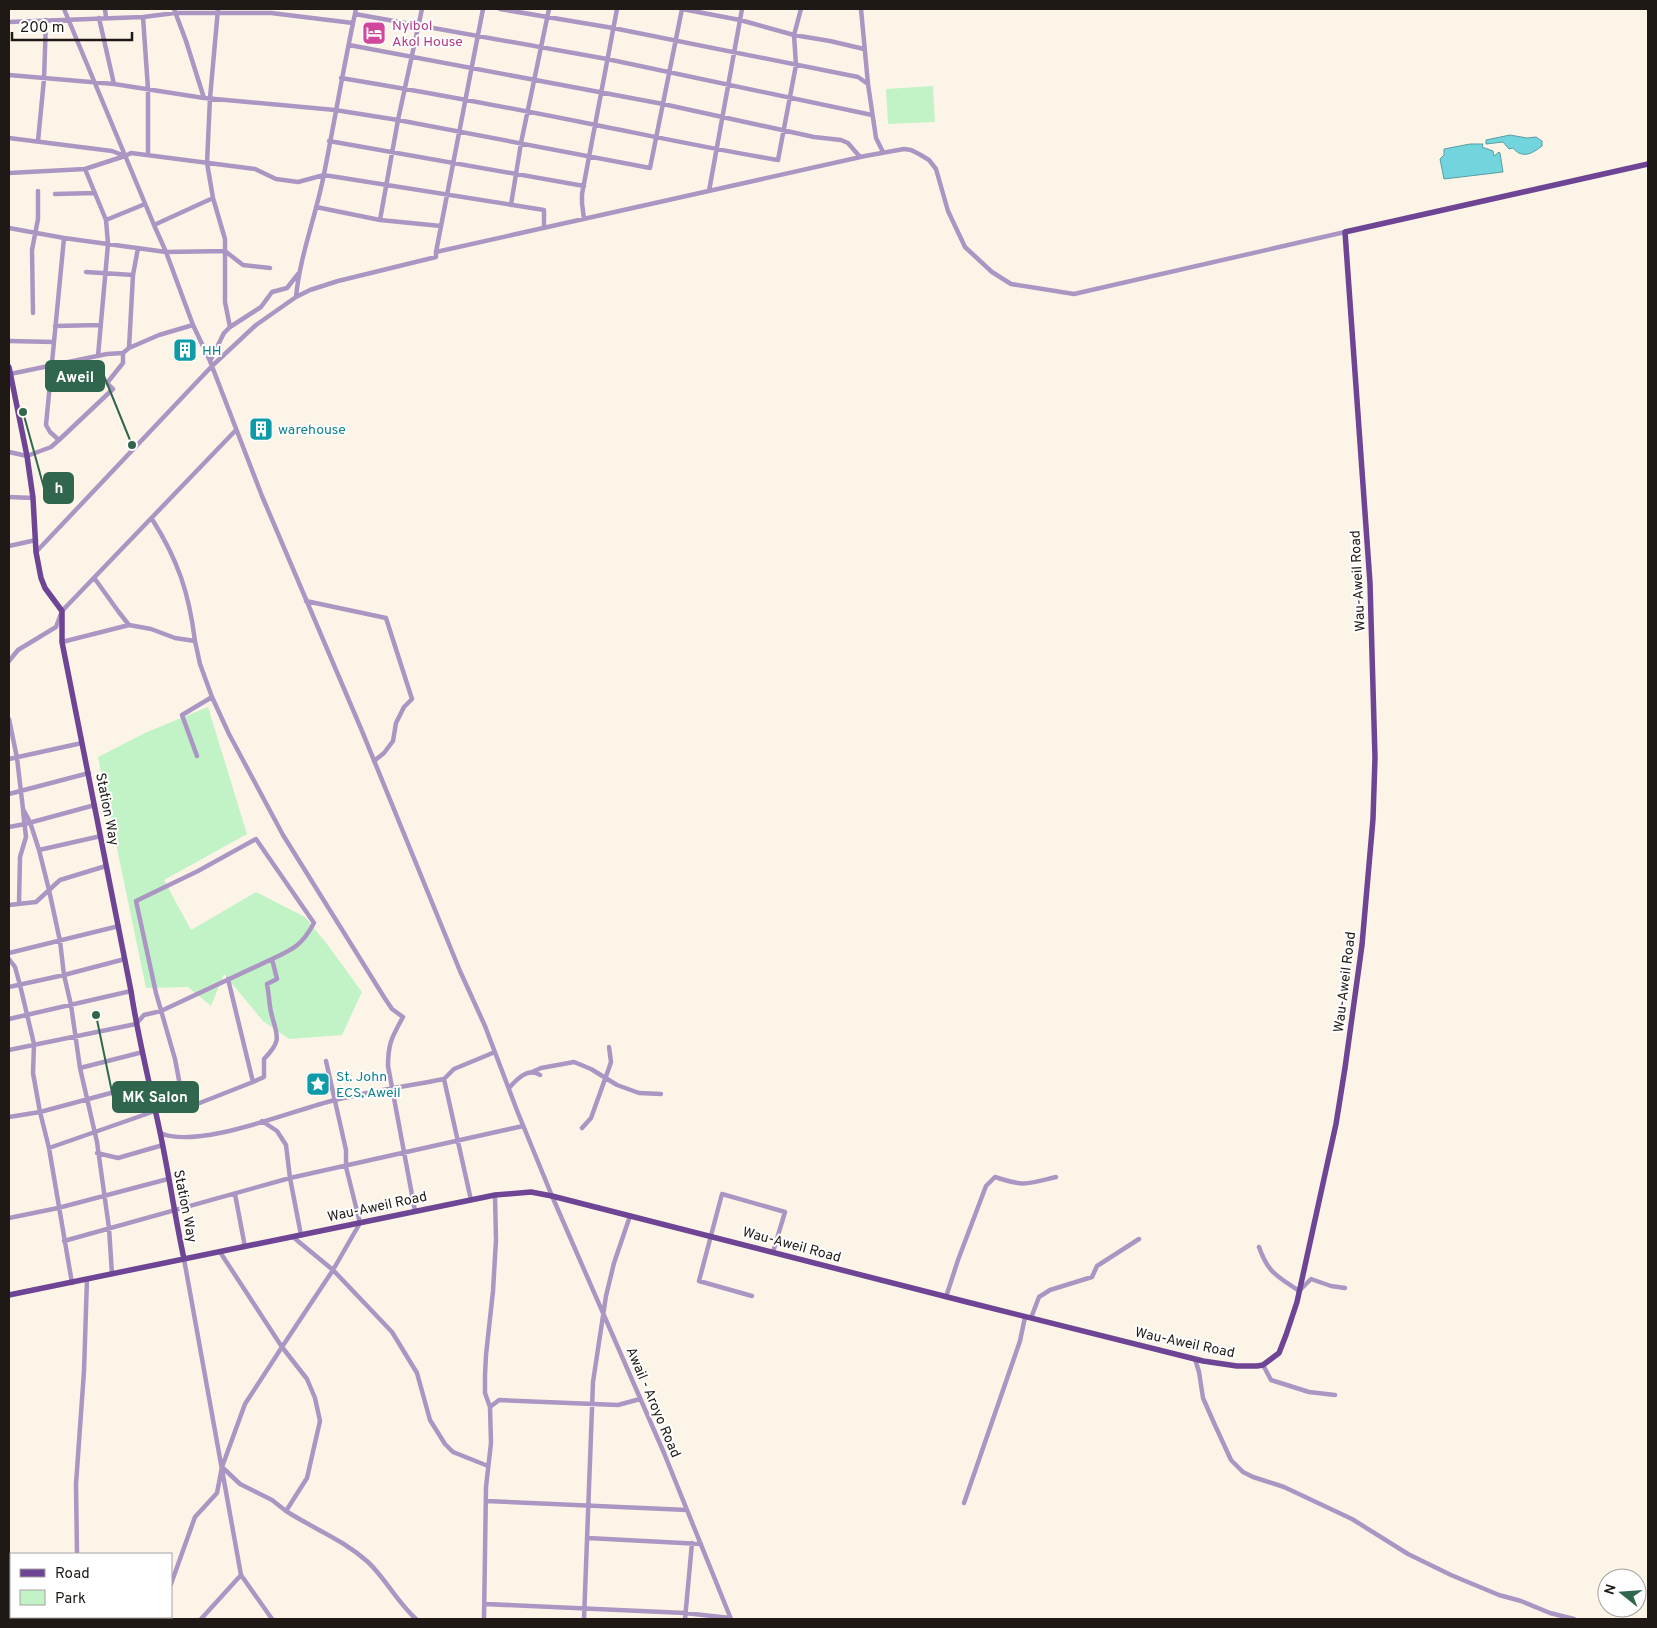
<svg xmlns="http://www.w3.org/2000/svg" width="1657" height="1628" viewBox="0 0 1657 1628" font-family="Overpass,sans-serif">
<rect width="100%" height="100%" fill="#fdf4e8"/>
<path fill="#c1f3c6" d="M 933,86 L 935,122 L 888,124 L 886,89 Z
M 208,707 L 247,834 L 164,880 L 191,930 L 256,892 L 305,917 L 327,944 L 362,992 L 342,1035 L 289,1039 L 263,1021 L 224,974 L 211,1006 L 188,987 L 146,988 L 98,757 L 147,732 Z"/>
<path fill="#72d5dd" stroke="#599da1" d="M 1510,135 L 1527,138 L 1536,137 L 1542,141 L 1542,146 C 1532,154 1522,159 1513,148 L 1509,149 L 1503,142 L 1486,144 L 1486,140 Z
M 1470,144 L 1483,144 L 1482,147 L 1493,151 L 1494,156 L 1499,152 L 1500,153 L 1503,172 L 1444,179 L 1440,159 L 1444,155 L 1444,149 Z"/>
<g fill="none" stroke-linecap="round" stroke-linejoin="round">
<path stroke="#ab96c3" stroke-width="4.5" d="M 64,9 L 154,225 L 166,252 L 193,325 L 210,361 L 262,496 L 362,731 L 460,971 L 485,1026 L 518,1113 L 552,1196 L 664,1453 L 731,1619
M 105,9 L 106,18
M 174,9 L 186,41 L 204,98
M 500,9 L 613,28 L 858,77 L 868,84 L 876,138 L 883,152
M 682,9 L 740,20 L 794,35 L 830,41 L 864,49
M 861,9 L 868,84
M 355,14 L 607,59 L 872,115
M 143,17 L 148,89 L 148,155
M 99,18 L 114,84
M 9,22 L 143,17 L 175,13 L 271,13 L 353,23
M 349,45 L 663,104 L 814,137 L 841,140 L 848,143 L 860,157
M 9,75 L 114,84 L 204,98 L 335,110 L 398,120 L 650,168 L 682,9
M 341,78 C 426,92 511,108 596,125 C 656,137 717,150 778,160 L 796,65 L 794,35 L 801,9
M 9,138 L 112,151 L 125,156 L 85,169 L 9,173
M 38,141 L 44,79 L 46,20
M 329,141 L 584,186
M 125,156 L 131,153 L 255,169 L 276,179 L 298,182 L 324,175 L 544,210 L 544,228
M 85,169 L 106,220 L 108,244 L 98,356
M 709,191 L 742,9
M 55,194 L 95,193
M 511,205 L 521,143 L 549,9
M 316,207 L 380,220 L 441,226
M 584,219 L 582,203 L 582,194 L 617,9
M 106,220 L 145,204
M 380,220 L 398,120 L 422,9
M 154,225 L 213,198
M 9,228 L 64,238 L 166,252 L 225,251 L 243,265 L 270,268
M 436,252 L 483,9
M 86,272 L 133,275
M 296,297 C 300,255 316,216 324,174 C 335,119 344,64 356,9
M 33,313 L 32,250 L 38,219 L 38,191
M 55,326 L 100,325
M 230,327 L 261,307 L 272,292 L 287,288 L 298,274
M 9,341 L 54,342
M 129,348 L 159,335 L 193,325
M 210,361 L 224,333 L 230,327 L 225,302 L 225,239 L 213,198 L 207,163 L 210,98 L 218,9
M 10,374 L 107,354 L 123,353 L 129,348 L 133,275 L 138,248
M 59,440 L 50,432 L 46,425 L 64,238
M 9,452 L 27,456 L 51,447 L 59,440 L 113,389 L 107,383 L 123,363 L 123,353
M 9,497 L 33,498
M 152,519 C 178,560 189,593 195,641
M 9,546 L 36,540
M 36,552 L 212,366 L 256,325 L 296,297 L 310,290 L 338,281 L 436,257 L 436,252 L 865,156 L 904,149 L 911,150 L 919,154 L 929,160 L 936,169 L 948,211 L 965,247 L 992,272 L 1011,284 L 1074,294 L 1345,232
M 95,579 L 118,611 L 129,625
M 306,601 L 386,618 L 412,699 L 404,707 L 396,723 L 393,741 L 384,753 L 374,761
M 62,642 L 129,625 L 151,629 L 175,638 L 195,641 L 200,664 L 212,697 L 229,734 L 283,835 L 384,997 L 392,1009 L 403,1017 C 392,1037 388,1043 388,1066 L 415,1211
M 9,661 L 18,650 L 56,627 L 62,611 L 236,430
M 9,719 L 17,758 L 23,809 L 30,822 L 39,850 L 49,890 L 60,941 L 64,975 L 71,1005 L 80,1068 L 97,1142 L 109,1228 L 112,1274
M 197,756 L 182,715 L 212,697
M 9,759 L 82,743
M 9,794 L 89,773
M 9,827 L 25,824 L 95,805
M 39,850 L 101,836
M 19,904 L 20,857 L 26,837 L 23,811
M 9,905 L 36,902 L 60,880 L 106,866
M 9,953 L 119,926
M 9,959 L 15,967 L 20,985 L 34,1044 L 33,1073 L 40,1112 L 49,1148 L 72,1283
M 228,979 L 253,1082 L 192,1106 L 186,1103 L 182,1096 L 175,1059 L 156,993 L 136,901 L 198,871 L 256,839 L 314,923 C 302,945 294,949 272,959 L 277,979 L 267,984 C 269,994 269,1003 271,1012 C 277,1037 283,1039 264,1059 L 264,1077 L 253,1082
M 9,987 L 64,975 L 125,959
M 9,1019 L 131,991
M 9,1050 L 136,1024 L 144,1015 L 161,1011 L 272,959
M 326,1061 L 346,1150 L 346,1167 L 360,1223 L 333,1270 L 392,1332 L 417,1373 L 430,1420 L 445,1444 L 453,1452 L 488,1466
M 80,1068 L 143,1052
M 532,1072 L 541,1068 L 574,1062 L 591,1069 L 617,1085 L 639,1093 L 661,1094
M 444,1079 L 471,1200
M 509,1088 C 517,1079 528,1067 540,1075
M 9,1117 L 40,1112 L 148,1083
M 262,1121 L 277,1131 L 286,1145 L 290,1178 L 301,1235
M 582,1128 L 591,1118 L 609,1068 L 611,1062 L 609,1047
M 160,1133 C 199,1150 293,1110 335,1100 C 371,1091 408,1086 444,1079 L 454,1069 L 495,1052
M 49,1148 L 155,1111
M 97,1153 L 118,1158 L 163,1145
M 235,1194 L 245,1247
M 9,1218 L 58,1208 L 168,1179
M 64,1241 L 290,1178 L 523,1126
M 1259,1247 C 1268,1273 1277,1276 1299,1291 L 1311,1279 L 1331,1286 L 1345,1288
M 184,1259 L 241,1575 L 201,1619
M 752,1296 L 699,1281 L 722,1194 L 785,1212 L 773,1252
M 946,1297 L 958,1260 L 986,1186 L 995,1177 C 1025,1187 1027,1184 1056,1177
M 1031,1318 L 1039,1297 L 1050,1290 L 1092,1277 L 1097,1266 L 1139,1239
M 1195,1359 L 1199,1372 L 1203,1398 L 1214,1423 L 1231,1460 L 1243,1472 L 1253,1477 L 1284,1487 L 1352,1519 L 1408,1554 L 1451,1575 L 1499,1595 L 1521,1601 L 1550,1613 L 1574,1619
M 1263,1365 L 1271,1380 L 1309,1392 L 1335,1395
M 490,1407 L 499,1400 L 618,1405 L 640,1399
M 222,1467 L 240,1484 L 272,1500 L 286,1511 L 307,1478 L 320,1421 L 315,1398 L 307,1379 L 282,1347 L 333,1270 L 293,1237
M 486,1501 L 687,1510
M 964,1503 L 1020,1341 L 1025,1317
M 286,1511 C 314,1529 342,1539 368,1562 C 385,1578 398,1603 416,1619
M 588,1538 L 701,1544
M 77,1554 L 76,1484 L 84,1371 L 87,1279
M 241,1575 L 272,1619
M 171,1584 L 195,1517 L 217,1493 L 222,1467 L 245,1404 L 282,1347 L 220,1252
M 9,1586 L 11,1586
M 485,1604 L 685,1613 L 730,1618
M 76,1619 L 76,1617
M 159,1619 L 160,1617
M 484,1619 L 486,1487 L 491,1443 L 490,1407 L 485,1393 L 485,1375 L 486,1355 L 493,1291 L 496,1240 L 495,1195
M 584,1619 L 593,1382 L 606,1296 L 614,1263 L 630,1216
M 685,1619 L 692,1543"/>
<path stroke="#6e4495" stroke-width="5.5" d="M 9,367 L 27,456 L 33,498 L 36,552 L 41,578 L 45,588 L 62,611 L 62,642 L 131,991 C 138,1038 150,1085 160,1132 C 169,1175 175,1217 184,1259
M 9,1295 L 495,1195 L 531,1192 L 552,1196 L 967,1302 L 1203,1361 L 1237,1366 L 1257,1366 L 1263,1365 L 1279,1353 L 1286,1335 L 1297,1302 L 1336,1124 L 1345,1068 L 1362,945 L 1373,819 L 1375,758 L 1370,583 L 1345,232 L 1648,164"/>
</g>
<defs>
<g id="hotel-square" transform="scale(1.25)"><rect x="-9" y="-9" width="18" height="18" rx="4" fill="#d1479c" stroke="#fff"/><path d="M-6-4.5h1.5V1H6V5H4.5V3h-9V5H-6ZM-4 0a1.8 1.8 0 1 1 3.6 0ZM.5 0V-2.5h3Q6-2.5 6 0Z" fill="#fff"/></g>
<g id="building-square" transform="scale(1.25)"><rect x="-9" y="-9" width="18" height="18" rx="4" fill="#0f9aa8" stroke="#fff"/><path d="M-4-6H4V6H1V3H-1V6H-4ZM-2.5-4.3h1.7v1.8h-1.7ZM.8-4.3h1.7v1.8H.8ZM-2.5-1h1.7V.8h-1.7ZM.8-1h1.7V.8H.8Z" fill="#fff"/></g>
<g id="sight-square" transform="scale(1.25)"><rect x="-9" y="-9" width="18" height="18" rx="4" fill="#0f9aa8" stroke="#fff"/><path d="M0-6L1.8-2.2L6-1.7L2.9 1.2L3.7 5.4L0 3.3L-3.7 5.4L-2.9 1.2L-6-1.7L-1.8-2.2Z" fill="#fff"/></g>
</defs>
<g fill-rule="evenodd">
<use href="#hotel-square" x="374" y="33"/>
<use href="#building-square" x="185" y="350"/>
<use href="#building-square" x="261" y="429"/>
<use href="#sight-square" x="318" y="1084"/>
</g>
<g text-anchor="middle" stroke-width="4" stroke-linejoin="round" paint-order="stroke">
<g font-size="14" fill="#b23c85" stroke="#fff" text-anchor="start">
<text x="392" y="30">Nyibol<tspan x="392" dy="16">Akol House</tspan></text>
</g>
<g font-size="14" fill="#0d838f" stroke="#fff" text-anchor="start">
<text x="202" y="355">HH</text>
<text x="278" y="434">warehouse</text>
<text x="336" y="1081">St. John<tspan x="336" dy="16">ECS, Aweil</tspan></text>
</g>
<g font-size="14" fill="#1e1914" stroke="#fff">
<text transform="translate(1357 581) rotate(-93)" y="5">Wau-Aweil Road</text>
<text transform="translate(108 809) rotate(79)" y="5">Station Way</text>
<text transform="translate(1344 982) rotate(-83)" y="5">Wau-Aweil Road</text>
<text transform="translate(186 1206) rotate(79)" y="5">Station Way</text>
<text transform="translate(377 1206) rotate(-12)" y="5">Wau-Aweil Road</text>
<text transform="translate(792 1244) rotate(15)" y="5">Wau-Aweil Road</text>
<text transform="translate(1185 1342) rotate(12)" y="5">Wau-Aweil Road</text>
<text transform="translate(654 1402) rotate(67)" y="5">Awail - Aroyo Road</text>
</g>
</g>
<path fill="none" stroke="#2f664d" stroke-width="2" d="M132 445L104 376M23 412L44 488M96 1015L113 1097"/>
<g fill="#2f664d" stroke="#fff" stroke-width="2">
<circle cx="132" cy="445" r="5"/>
<circle cx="23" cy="412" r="5"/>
<circle cx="96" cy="1015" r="5"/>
</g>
<g fill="#2f664d" stroke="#2f664d" stroke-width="2">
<rect x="46" y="361" width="58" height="30" rx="5"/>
<rect x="44" y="473" width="29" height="30" rx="5"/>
<rect x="113" y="1082" width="85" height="30" rx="5"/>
</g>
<g font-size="15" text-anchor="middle" font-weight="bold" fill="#fff">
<text x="75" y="382">Aweil</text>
<text x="59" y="493">h</text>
<text x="155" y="1102">MK Salon</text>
</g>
<rect width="1657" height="1628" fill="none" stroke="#1e1914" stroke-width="20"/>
<rect x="10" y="1553" width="162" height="65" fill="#ffffff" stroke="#a5a3a1"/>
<rect x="20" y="1569" width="25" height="8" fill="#6e4495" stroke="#a5a3a1"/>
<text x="55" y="1578" font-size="15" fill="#1e1914">Road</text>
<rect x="20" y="1590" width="25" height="15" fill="#c1f3c6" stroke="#a5a3a1"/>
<text x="55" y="1603" font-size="15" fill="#1e1914">Park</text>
<g transform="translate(1622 1593) rotate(287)"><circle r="24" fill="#ffffff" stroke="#a5a3a1"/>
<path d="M0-4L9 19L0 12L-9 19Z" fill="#2f664d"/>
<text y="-8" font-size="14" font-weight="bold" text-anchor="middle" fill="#1e1914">N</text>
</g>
<path d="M12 32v8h120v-8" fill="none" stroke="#1e1914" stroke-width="2.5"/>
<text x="20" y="32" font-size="15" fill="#1e1914" stroke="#ffffff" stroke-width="4" paint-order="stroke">200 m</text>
</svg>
